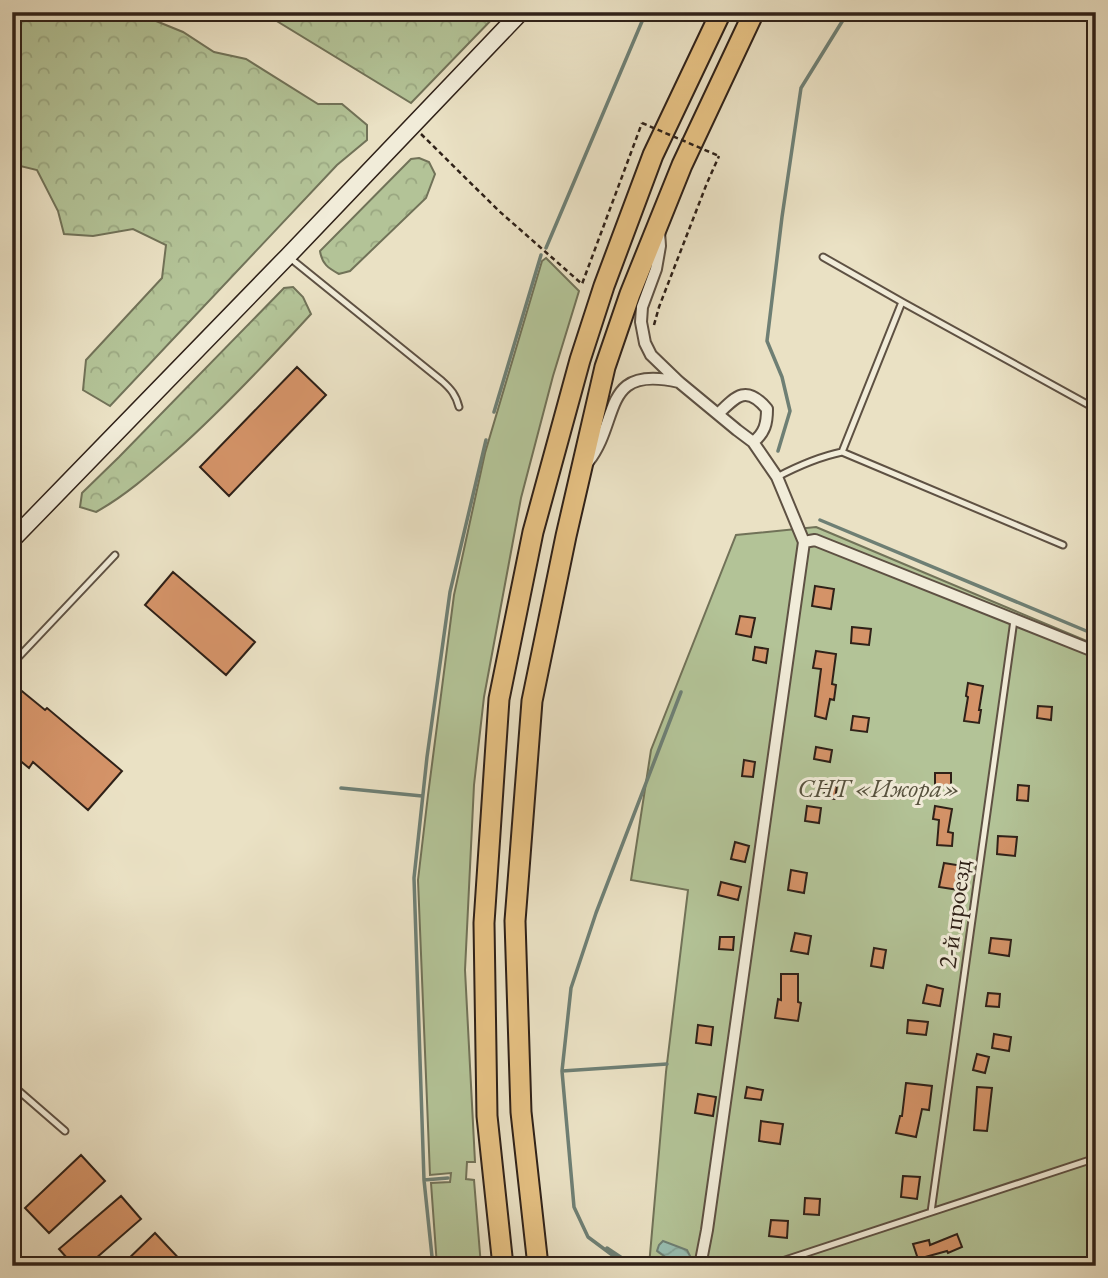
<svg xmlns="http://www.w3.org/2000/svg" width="1108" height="1278" viewBox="0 0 1108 1278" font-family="'EB Garamond',serif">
<defs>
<pattern id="forest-crowns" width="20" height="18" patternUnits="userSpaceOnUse" patternTransform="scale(1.75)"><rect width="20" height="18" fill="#b3c397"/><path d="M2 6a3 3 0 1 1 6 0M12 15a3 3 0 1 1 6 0" fill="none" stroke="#9aa781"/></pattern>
<pattern id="water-waves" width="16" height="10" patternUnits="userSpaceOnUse" patternTransform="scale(1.75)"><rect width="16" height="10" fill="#98beb2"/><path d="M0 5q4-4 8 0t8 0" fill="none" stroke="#83a398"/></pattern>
</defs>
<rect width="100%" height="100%" fill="#eae1c4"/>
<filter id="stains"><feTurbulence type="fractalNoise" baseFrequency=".00286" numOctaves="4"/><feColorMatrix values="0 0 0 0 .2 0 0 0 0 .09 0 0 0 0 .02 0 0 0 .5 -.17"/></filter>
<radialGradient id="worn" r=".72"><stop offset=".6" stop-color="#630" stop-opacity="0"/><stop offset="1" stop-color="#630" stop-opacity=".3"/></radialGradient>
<path fill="#b3c397" stroke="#717258" stroke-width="2" d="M 546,258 L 579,291 L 553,376 L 521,498 L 484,697 L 474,785 L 465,970 L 475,1162 L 467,1162 L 466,1179 L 474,1180 L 481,1266 L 437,1266 L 431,1183 L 450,1182 L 451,1173 L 430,1175 L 418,880 L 428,795 L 454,595 L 485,453 L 542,261 Z
M 816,527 L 1096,645 L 1096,1266 L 649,1266 L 666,1072 L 688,890 L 631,880 L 651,750 L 736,535 Z"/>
<path fill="url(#forest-crowns)" stroke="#717258" stroke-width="2" d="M 12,12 L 134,12 L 183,32 L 214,52 L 246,59 L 318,104 L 342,104 L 367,125 L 367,140 L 337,165 L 110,406 L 83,390 L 86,360 L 162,278 L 166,245 L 133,229 L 93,236 L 64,234 L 58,211 L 37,170 L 12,164 Z
M 262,12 L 499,12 L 411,103 Z
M 419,158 L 429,162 L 435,174 L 426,198 L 350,271 L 339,274 C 328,268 322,264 320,251 L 411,159 Z
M 293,287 L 303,297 L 311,314 C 268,361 224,408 176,451 C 151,473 125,496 96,512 L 80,507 L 82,493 L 119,457 L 284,288 Z"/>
<path fill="url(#water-waves)" stroke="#6e7f74" stroke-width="2" d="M 663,1241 L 687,1250 L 690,1256 L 685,1263 L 677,1260 L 671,1262 C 667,1257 662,1255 657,1251 L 659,1245 Z"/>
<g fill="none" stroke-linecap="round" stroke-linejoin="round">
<path stroke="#6e7f74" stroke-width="3.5" d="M 546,248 L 646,12
M 494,412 L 541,255
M 778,451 L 790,411 L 782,377 L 767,341 L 782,217 L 801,88 L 848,12
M 820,520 L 1096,635
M 341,788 L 422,796
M 667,1064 L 562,1071 L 571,988 L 596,913 L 681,692
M 562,1071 L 574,1207 L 588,1237 L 627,1266
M 424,1180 L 448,1178
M 607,1248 L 634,1266
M 433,1266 L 424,1180 L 414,878 L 427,757 L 450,592 L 486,440"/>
</g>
<path fill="#d49368" stroke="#2f2118" stroke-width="2" d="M 297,367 L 326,395 L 229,496 L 200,467 Z
M 173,572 L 255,642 L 226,675 L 145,605 Z
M 815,586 L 834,589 L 831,609 L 812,606 Z
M 740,616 L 755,618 L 751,637 L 736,634 Z
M 852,627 L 871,629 L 869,645 L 851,643 Z
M 755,647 L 768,649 L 766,663 L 753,660 Z
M 816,651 L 836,654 L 832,684 L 836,685 L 834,700 L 830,699 L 826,719 L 815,716 L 821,669 L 813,668 Z
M 12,683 L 45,710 L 47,708 L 122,771 L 88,810 L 33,762 L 29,768 L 12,754 Z
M 968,683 L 983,686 L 979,710 L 981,710 L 979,723 L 964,721 L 968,697 L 966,696 Z
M 1038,706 L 1052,707 L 1051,720 L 1037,718 Z
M 853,716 L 869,718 L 867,732 L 851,730 Z
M 816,747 L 832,750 L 830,762 L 814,759 Z
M 744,760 L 755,762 L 753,777 L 742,776 Z
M 935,773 L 951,773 L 951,786 L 935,786 Z
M 825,785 L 837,786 L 835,799 L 824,798 Z
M 1018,785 L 1029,786 L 1028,801 L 1017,800 Z
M 807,806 L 821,808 L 819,823 L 805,821 Z
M 935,806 L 952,809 L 948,832 L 953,833 L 952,846 L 937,845 L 939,820 L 933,819 Z
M 998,836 L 1017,837 L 1015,856 L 997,854 Z
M 735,842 L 749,846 L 745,862 L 731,859 Z
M 944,863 L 963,866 L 959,890 L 939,887 Z
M 791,870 L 807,873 L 804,893 L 788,890 Z
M 721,882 L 741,887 L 738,900 L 718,895 Z
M 795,933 L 811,936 L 808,954 L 791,951 Z
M 720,937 L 734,937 L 733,950 L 719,949 Z
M 991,938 L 1011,940 L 1009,956 L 989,953 Z
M 874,948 L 886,950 L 883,968 L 871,966 Z
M 781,974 L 798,974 L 798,1002 L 801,1003 L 798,1021 L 775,1018 L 778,999 L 781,1000 Z
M 927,985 L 943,989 L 940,1006 L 923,1003 Z
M 988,993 L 1000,994 L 999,1007 L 986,1006 Z
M 908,1020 L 928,1022 L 926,1035 L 907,1033 Z
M 698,1025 L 713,1027 L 711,1045 L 696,1043 Z
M 994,1034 L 1011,1037 L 1009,1051 L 992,1048 Z
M 977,1054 L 989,1057 L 985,1073 L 973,1070 Z
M 906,1083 L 932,1086 L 929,1110 L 922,1109 L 916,1137 L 896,1133 L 900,1116 L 902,1116 Z
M 747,1087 L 763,1090 L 761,1100 L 745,1098 Z
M 977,1087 L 992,1088 L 987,1131 L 974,1130 Z
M 698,1094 L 716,1097 L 713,1116 L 695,1113 Z
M 761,1121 L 783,1124 L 780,1144 L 759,1141 Z
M 81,1155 L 105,1181 L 49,1233 L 25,1208 Z
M 903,1176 L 920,1177 L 917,1199 L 901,1197 Z
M 121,1196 L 141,1219 L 87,1266 L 74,1266 L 59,1249 Z
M 805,1198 L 820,1199 L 819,1215 L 804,1214 Z
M 771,1220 L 788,1221 L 787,1238 L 769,1236 Z
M 155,1233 L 186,1266 L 121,1266 Z
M 957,1234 L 962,1247 L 948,1253 L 947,1251 L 918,1259 L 913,1244 L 929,1240 L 930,1245 Z"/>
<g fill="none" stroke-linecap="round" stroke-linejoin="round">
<g stroke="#5e5143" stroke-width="9">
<path id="lane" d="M 823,257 L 902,302
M 290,258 L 442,381 C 451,389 456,395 459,407
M 842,452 L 1063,545
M 777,477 C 798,466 818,457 842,452 L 902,302 L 1096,409
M 12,664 L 115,555
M 12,1085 L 65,1131
M 931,1212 L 1014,620
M 767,1266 L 1096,1158"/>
</g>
<g stroke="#5e5143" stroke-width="14">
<path id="street" d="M 659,231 L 660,246 L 656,269 L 642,307 L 641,322 L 645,343 L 651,355 L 679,382 L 737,430 L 753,442 L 777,477 L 804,542 L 707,1230 L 700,1266
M 718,414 C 737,395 747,385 767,409 C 767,423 765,433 753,442
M 588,462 C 621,420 600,364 679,382
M 804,542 L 815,540 L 1096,652"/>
</g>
<g stroke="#2f2118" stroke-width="19">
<path id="secondary" d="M 12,540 L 288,256 L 521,12"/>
</g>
<g stroke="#2f2118" stroke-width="23">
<path id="highway" d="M 503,1266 L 487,1116 L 484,923 L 499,699 L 533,532 L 580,360 L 604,286 L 653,155 L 721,12
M 538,1266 L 521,1112 L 515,921 L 532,701 L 566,536 L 605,367 L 630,294 L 682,165 L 754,12"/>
</g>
<path stroke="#2f2118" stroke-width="2.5" stroke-dasharray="5 3.5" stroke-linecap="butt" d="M 421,134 L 499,211 L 582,284 L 642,123
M 654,325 L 659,307 L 707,183 L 719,156"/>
<use href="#lane" stroke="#f1ecd9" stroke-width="5"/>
<use href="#street" stroke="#f1ecd9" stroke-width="10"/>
<use href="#secondary" stroke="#f1ecd9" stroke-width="16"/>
<use href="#highway" stroke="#e5c082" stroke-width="19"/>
<path stroke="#2f2118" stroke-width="2.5" stroke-dasharray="5 3.5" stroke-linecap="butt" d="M 642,123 L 719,156"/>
</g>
<g text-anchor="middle" stroke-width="6" stroke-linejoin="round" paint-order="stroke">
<g font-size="26" font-style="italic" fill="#57523e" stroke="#f1ecd9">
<text x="879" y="797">СНТ «Ижора»</text>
</g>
<g font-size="26" fill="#2f2118" stroke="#f1ecd9">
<text transform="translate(954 914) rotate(-82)" y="9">2-й проезд</text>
</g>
</g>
<rect width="1108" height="1278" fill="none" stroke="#eae1c4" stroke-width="42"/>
<rect x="14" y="14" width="1080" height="1250" fill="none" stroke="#2f2118" stroke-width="3.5"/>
<rect x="21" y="21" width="1066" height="1236" fill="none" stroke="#2f2118" stroke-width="2"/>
<rect width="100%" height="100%" filter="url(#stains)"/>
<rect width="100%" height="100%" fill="url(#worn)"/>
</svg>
